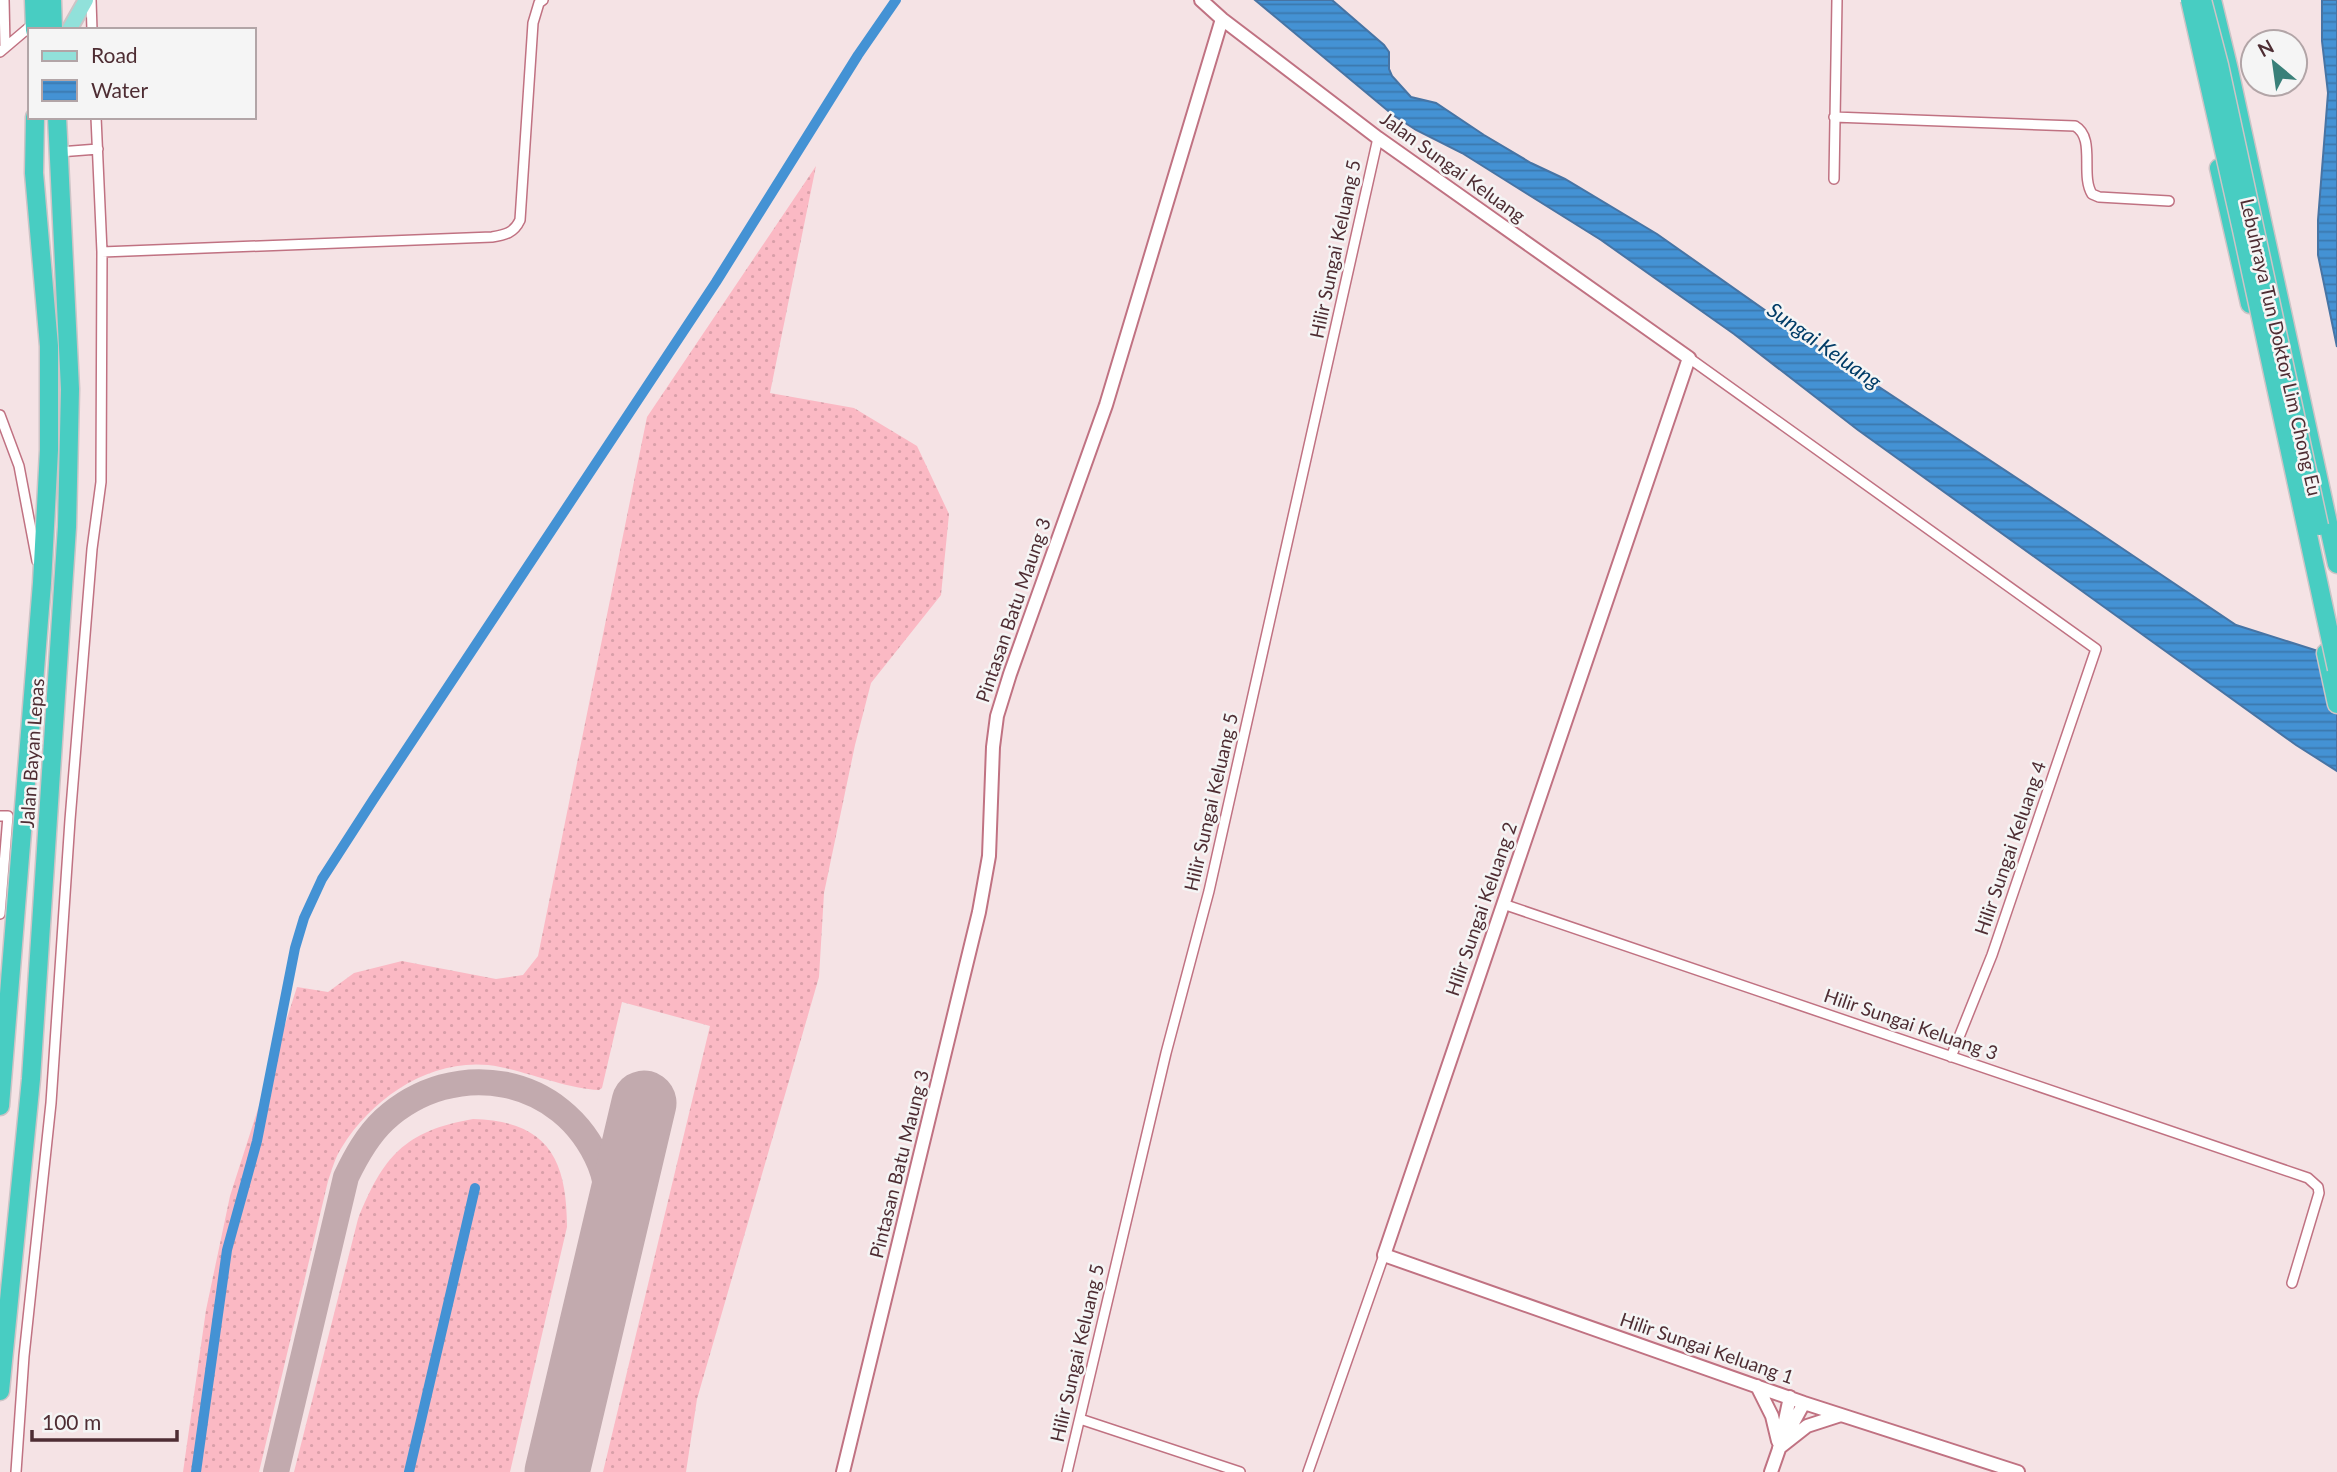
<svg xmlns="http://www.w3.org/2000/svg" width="2337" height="1472" viewBox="0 0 2337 1472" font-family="Lato,sans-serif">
<defs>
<pattern id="grass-dots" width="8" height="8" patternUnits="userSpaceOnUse" patternTransform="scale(1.75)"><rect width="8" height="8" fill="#fbb9c4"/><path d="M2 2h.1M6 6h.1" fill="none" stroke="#d99fa9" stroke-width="1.8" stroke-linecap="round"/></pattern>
<pattern id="water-rules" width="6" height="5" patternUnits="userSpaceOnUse" patternTransform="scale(1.75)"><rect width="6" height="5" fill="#4492d4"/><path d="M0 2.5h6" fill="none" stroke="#3b78ad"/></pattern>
</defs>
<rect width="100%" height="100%" fill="#f5e3e5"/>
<path fill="url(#grass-dots)" d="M 816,166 L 770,393 L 854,408 L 917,446 L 949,514 L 941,595 L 871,683 L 855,745 L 824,893 L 819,977 L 697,1399 L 686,1472 L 603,1472 L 710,1026 L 622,1002 L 602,1088 L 599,1090 C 569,1089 530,1073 500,1067 C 437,1054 374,1095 342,1147 C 335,1157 332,1170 328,1181 L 259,1472 L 183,1472 L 206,1310 L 230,1196 L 297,987 L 328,992 L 354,973 L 402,961 L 496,979 L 523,975 L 538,956 L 647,417 Z
M 473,1119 C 547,1121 567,1158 567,1227 L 510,1472 L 294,1472 L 358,1219 C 383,1157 404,1131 473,1119 Z"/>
<path fill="url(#water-rules)" stroke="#4774a4" stroke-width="2" d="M 1255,0 L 1332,0 L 1384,45 L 1389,52 L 1389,69 L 1392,76 L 1411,97 L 1436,103 L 1484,135 L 1531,163 L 1565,179 L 1657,234 L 1793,330 L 2083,522 L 2236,625 L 2337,657 L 2337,771 L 2296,745 L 1858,430 L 1734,334 L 1601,240 L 1462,153 L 1416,130 L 1393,115 Z
M 2322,0 L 2337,0 L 2337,347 L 2318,255 L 2318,220 L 2328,93 L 2322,41 Z"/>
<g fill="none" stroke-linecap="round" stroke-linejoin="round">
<path stroke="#4492d4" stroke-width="10" d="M 196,1472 L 227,1250 L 257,1141 L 295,948 L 304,918 L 322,879 L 373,800 L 716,282 L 858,55 L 896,0
M 409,1472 L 475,1188"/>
<path stroke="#c2aaae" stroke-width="26" d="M 276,1472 L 346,1177 C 356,1156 367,1136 384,1120 C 454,1056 563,1075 600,1164 C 611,1191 609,1224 608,1253"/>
<path stroke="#c2aaae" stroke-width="65" d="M 557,1472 L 644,1103"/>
<g stroke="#c07282" stroke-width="12">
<path id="street" d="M 4,0 L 5,46
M 91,0 L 92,30
M 0,52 L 33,24
M 1834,117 L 2075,126 C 2096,138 2080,175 2092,194 L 2099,197 L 2169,201
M 59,152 L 98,149
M 1834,179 L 1837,0
M 102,252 L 492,237 C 505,235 514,233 520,220 L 533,23 L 539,3 L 543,0
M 1689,358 L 2096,649 L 1992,955 L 1951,1057
M 0,415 L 19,466 L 37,561
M 0,816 L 8,816 L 0,914
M 1503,904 L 2308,1178 L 2318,1187 L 2319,1193 L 2292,1283
M 1080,1419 L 1240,1472
M 16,1472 L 24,1356 L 51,1103 L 70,820 L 92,549 L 101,482 L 102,252 L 96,117
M 1067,1472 L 1166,1053 L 1209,891 L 1378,138
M 1308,1472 L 1384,1255"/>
</g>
<g stroke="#c07282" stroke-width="16">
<path id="secondary" d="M 1201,0 L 1222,19 L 1378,138 L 1689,358 L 1384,1255 L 1804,1403 L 2018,1472
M 1757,1386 L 1772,1416 L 1778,1441
M 1786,1436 L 1804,1403
M 1779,1448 L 1807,1426 L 1841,1415
M 843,1472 L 979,912 L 989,856 L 993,747 L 997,716 L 1010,674 L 1106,405 L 1222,19
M 1771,1472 L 1779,1449 L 1790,1397"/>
</g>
<g stroke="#cdc4c6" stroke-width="18">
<path id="primary" d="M 69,30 L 86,0"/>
</g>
<g stroke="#cdc4c6" stroke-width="21">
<path id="highway" d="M 34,0 L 35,30
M 52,0 L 53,30
M 2212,0 L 2229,70 L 2337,564
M 2219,168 L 2250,304
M 2326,653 L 2337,704
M 0,1106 L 42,583 L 49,450 L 49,346 L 34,173 L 35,117
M 0,1391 L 31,1079 L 67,527 L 70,389 L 57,117"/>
</g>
<use href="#street" stroke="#fff" stroke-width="9"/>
<use href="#secondary" stroke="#fff" stroke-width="12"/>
<use href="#primary" stroke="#91e1da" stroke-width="14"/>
<use href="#highway" stroke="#48cdc2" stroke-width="18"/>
<g stroke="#cdc4c6" stroke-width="21" stroke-linecap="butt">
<path id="highway-bridge" d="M 2190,0 L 2242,230 L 2337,669
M 2202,0 L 2219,65 L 2319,526"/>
</g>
<use href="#highway-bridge" stroke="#48cdc2" stroke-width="18"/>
</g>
<g text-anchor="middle" stroke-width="5" stroke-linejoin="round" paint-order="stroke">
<g font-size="19" fill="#4e2d33" stroke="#f5f5f5">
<text transform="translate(1453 167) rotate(36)" y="7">Jalan Sungai Keluang</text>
<text transform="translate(1335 249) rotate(-78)" y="7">Hilir Sungai Keluang 5</text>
<text transform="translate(2281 347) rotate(77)" y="7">Lebuhraya Tun Doktor Lim Chong Eu</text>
<text transform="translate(1013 610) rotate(-71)" y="7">Pintasan Batu Maung 3</text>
<text transform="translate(32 753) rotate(-86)" y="7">Jalan Bayan Lepas</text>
<text transform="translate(1211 802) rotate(-77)" y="7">Hilir Sungai Keluang 5</text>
<text transform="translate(2010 848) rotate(-71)" y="7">Hilir Sungai Keluang 4</text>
<text transform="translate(1481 909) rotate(-71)" y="7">Hilir Sungai Keluang 2</text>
<text transform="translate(1911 1024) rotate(19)" y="7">Hilir Sungai Keluang 3</text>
<text transform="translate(899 1164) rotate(-76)" y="7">Pintasan Batu Maung 3</text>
<text transform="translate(1707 1348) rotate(19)" y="7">Hilir Sungai Keluang 1</text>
<text transform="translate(1077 1353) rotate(-77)" y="7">Hilir Sungai Keluang 5</text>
</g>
<g font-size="21" font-style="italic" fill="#003c67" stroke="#f5f5f5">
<text transform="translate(1824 346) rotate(35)" y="7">Sungai Keluang</text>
</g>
</g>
<rect x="28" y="28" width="228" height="91" fill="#f5f5f5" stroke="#b2a5a7" stroke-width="2"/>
<rect x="42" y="51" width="35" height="10" fill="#91e1da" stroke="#b2a5a7" stroke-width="2"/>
<text x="91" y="63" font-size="21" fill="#4e2d33">Road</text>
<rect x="42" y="80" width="35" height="21" fill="url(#water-rules)" stroke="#b2a5a7" stroke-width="2"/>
<text x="91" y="98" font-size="21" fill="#4e2d33">Water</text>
<g transform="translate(2274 63) rotate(331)"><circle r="33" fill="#f5f5f5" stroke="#b2a5a7" stroke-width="2"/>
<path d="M0-5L12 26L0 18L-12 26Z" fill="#398079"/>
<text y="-10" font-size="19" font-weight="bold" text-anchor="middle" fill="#4e2d33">N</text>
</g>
<path d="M32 1430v10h145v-10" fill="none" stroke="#4e2d33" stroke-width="3.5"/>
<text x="42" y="1430" font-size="21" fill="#4e2d33" stroke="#f5f5f5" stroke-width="5" paint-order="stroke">100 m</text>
</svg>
